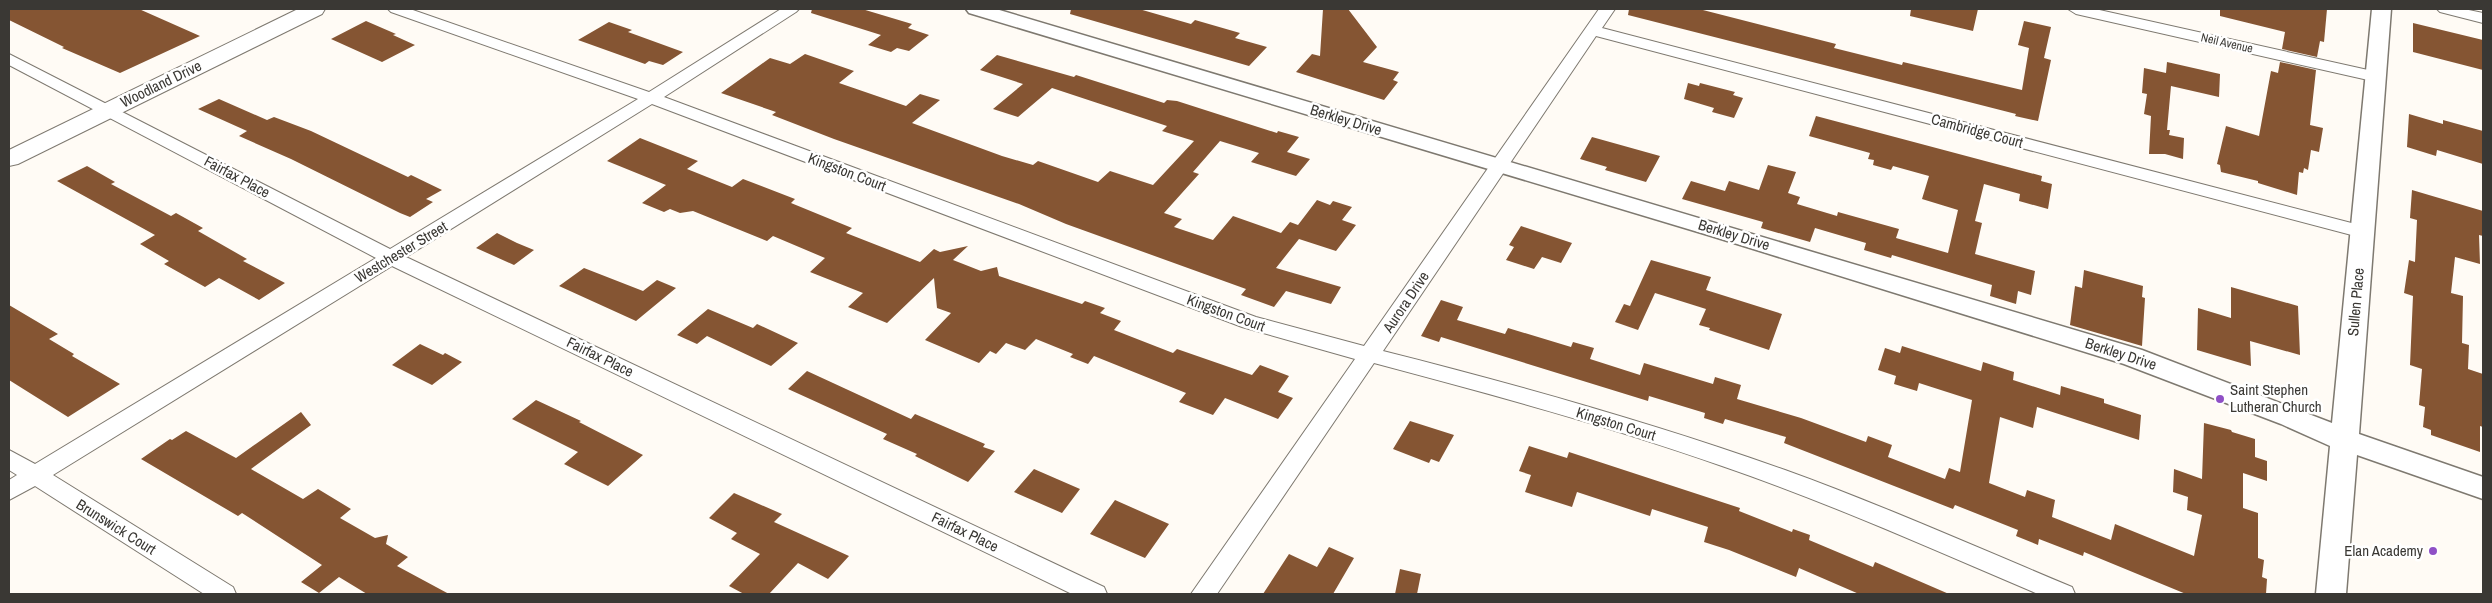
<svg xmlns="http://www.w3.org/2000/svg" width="2492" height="603" viewBox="0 0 2492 603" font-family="'Archivo Narrow',sans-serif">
<rect width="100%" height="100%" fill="#fffbf5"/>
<path fill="#855533" d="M 9,9 L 139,9 L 200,36 L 120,73 L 62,48 L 64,47 L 9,20 Z
M 812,9 L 862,9 L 912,24 L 908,28 L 929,35 L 909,51 L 897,48 L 891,52 L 868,45 L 881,35 L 811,13 Z
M 1071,9 L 1139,9 L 1191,24 L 1195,20 L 1240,33 L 1235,38 L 1267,47 L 1249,66 L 1070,14 Z
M 1323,9 L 1348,9 L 1377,47 L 1363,62 L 1399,72 L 1393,80 L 1398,82 L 1384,100 L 1296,72 L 1312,54 L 1320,56 Z
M 1629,9 L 1699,9 L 1836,44 L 1834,48 L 1902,65 L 1903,62 L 2022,90 L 2029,48 L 2018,45 L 2024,21 L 2051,27 L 2044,58 L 2051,60 L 2038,121 L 2015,116 L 2016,114 L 1628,15 Z
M 1911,9 L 1978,9 L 1973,31 L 1910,16 Z
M 2220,9 L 2327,9 L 2324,42 L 2320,41 L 2317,57 L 2282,49 L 2285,32 L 2220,16 Z
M 366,21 L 396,34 L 393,35 L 415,45 L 382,62 L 331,39 Z
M 609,22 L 632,30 L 628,32 L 683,52 L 663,65 L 649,61 L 645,64 L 578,40 Z
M 2413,23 L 2483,40 L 2483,70 L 2413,52 Z
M 805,54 L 854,71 L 839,83 L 906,106 L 920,94 L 940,100 L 912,123 L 1002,156 L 1033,165 L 1038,161 L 1098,182 L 1110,171 L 1153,185 L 1194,141 L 1162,131 L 1167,126 L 1052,88 L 1018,117 L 993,109 L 1023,84 L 980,70 L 997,55 L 1074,77 L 1076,75 L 1164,103 L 1167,100 L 1177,101 L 1277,133 L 1278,131 L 1299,137 L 1287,152 L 1310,159 L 1296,176 L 1251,162 L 1259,153 L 1220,141 L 1193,172 L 1199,174 L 1164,213 L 1182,219 L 1174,227 L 1213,240 L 1233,216 L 1281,233 L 1290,222 L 1298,225 L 1317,200 L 1330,205 L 1333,201 L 1352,207 L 1342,220 L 1356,225 L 1336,251 L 1299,239 L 1276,268 L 1341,287 L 1331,304 L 1286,291 L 1274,307 L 1241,295 L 1246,289 L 1066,224 L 1019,204 L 834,139 L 772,115 L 776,112 L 721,93 L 770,58 L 790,64 Z
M 2167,62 L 2220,74 L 2219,97 L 2171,86 L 2167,130 L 2170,130 L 2169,135 L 2184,138 L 2183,159 L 2165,154 L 2149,154 L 2151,116 L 2144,114 L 2147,94 L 2142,93 L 2144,68 L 2166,73 Z
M 2280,62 L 2316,70 L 2310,125 L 2323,128 L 2319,152 L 2311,150 L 2308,170 L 2304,168 L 2303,173 L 2299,172 L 2297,195 L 2258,183 L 2258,181 L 2221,172 L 2220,165 L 2217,164 L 2226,126 L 2259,136 L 2271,71 L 2278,73 Z
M 1688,83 L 1699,86 L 1700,83 L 1735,92 L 1733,95 L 1743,98 L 1734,118 L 1712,112 L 1714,108 L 1684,99 Z
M 219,99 L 267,120 L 274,117 L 311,131 L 408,177 L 411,175 L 442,190 L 426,199 L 433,202 L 410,217 L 400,213 L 291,159 L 239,136 L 247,131 L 198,109 Z
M 2409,114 L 2443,124 L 2443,120 L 2483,131 L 2483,164 L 2437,150 L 2436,156 L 2407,147 Z
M 1816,116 L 2042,176 L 2041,181 L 2052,184 L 2048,209 L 2019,201 L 2020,194 L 1984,184 L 1975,221 L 1982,223 L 1975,254 L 2035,271 L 2031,295 L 2018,291 L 2016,304 L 1990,296 L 1992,285 L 1892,255 L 1891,258 L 1864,250 L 1866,243 L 1815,228 L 1810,242 L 1761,228 L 1763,222 L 1682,199 L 1691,181 L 1725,191 L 1729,181 L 1759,190 L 1768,165 L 1796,172 L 1788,193 L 1800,197 L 1797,204 L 1837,216 L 1838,212 L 1899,229 L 1896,238 L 1948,253 L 1958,210 L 1922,199 L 1929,176 L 1893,166 L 1891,170 L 1873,165 L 1874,160 L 1868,159 L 1870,153 L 1809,136 Z
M 1592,137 L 1660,156 L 1646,182 L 1605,170 L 1607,167 L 1580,159 Z
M 640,138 L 698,161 L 687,169 L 732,187 L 743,179 L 795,199 L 791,203 L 852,228 L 846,233 L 920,262 L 934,249 L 940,252 L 968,246 L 953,260 L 981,271 L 997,267 L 999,276 L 1082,304 L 1085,301 L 1105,308 L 1100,313 L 1121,321 L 1114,330 L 1173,353 L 1177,349 L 1252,375 L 1260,365 L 1289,376 L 1278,392 L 1293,398 L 1278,419 L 1225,398 L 1213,415 L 1179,402 L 1186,393 L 1094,356 L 1088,364 L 1070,357 L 1073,354 L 1036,339 L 1025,350 L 1006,343 L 996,354 L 990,351 L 979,363 L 925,340 L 951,313 L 937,308 L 934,278 L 887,323 L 848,307 L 863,293 L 810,272 L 825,258 L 773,236 L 767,241 L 693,211 L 680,213 L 670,209 L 664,212 L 642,203 L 666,185 L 607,161 Z
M 87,166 L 115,182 L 111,184 L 171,216 L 176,213 L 203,228 L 198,231 L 247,259 L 243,261 L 285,283 L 259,300 L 219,278 L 205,287 L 164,264 L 169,261 L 140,244 L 155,235 L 57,181 Z
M 2412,190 L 2483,211 L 2483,236 L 2479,235 L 2480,264 L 2455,257 L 2451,293 L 2463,296 L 2462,343 L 2469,345 L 2468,369 L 2483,374 L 2483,427 L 2480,426 L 2480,452 L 2431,435 L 2431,430 L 2423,427 L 2425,407 L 2419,405 L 2422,369 L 2410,365 L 2413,296 L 2404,293 L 2409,260 L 2415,262 L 2417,220 L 2410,218 Z
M 1521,226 L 1572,243 L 1561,263 L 1542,257 L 1534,269 L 1506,260 L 1514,247 L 1509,245 Z
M 497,233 L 517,243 L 534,250 L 514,265 L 476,248 Z
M 1651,260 L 1711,277 L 1706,290 L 1782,314 L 1769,350 L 1709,330 L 1710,328 L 1699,325 L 1706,309 L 1655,293 L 1638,330 L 1615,322 L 1624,304 L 1630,306 Z
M 584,268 L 643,291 L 657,280 L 676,288 L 636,321 L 559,286 Z
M 2084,270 L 2143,286 L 2142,297 L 2145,298 L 2142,346 L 2070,325 L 2075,286 L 2082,288 Z
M 2231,287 L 2298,306 L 2300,355 L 2250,341 L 2251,366 L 2197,350 L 2198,308 L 2231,318 Z
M 1441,300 L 1463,307 L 1457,320 L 1505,334 L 1508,328 L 1571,347 L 1573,342 L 1594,348 L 1590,359 L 1640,375 L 1644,363 L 1713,384 L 1715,377 L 1741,385 L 1737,399 L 1801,418 L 1866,442 L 1868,436 L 1892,445 L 1888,457 L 1945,479 L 1949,468 L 1960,472 L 1972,400 L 1919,383 L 1917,391 L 1894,384 L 1896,376 L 1878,370 L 1885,348 L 1900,353 L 1902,346 L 1981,371 L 1983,362 L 2014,372 L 2013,380 L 2060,395 L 2061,386 L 2104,399 L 2104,403 L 2141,415 L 2139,440 L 2037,407 L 2033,428 L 2000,417 L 1989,483 L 2025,497 L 2027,490 L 2055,500 L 2052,517 L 2111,540 L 2115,524 L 2194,556 L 2202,515 L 2187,510 L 2188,497 L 2173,492 L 2174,469 L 2202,479 L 2204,423 L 2231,430 L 2232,432 L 2255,439 L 2255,457 L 2267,461 L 2267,481 L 2243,473 L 2243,508 L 2258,513 L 2258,558 L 2264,560 L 2262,577 L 2267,579 L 2266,594 L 2186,594 L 2084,552 L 2083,556 L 2039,539 L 2038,545 L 2016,536 L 2018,530 L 1955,505 L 1953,509 L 1784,443 L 1786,437 L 1725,419 L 1723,424 L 1704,418 L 1705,413 L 1649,396 L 1648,401 L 1441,337 L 1439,342 L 1421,336 Z
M 9,305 L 58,334 L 49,339 L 74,354 L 72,356 L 120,384 L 68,417 L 9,380 Z
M 708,309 L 753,328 L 757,324 L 798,343 L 771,366 L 707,336 L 697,344 L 677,335 Z
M 420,344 L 443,355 L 445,353 L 462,362 L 432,385 L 392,365 Z
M 807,371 L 911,419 L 915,414 L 985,444 L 983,447 L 995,451 L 968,482 L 915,456 L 917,454 L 883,439 L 887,434 L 788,389 Z
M 536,400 L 581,421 L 579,422 L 643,455 L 608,486 L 564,464 L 578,452 L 512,419 Z
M 301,412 L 311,425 L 251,469 L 303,499 L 318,489 L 351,509 L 340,518 L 375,538 L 388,535 L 386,544 L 408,557 L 397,566 L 449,594 L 367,594 L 339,577 L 319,593 L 301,582 L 322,565 L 242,513 L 238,516 L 141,459 L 170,439 L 172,440 L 186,431 L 236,458 Z
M 1410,421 L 1454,435 L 1439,462 L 1431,459 L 1429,463 L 1393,449 Z
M 1529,446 L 1567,458 L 1569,452 L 1740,508 L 1739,511 L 1792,532 L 1793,529 L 1810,535 L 1809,540 L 1873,567 L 1875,562 L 1949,594 L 1859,594 L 1799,568 L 1796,577 L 1729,550 L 1704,542 L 1708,527 L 1652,509 L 1650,516 L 1577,492 L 1572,507 L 1525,492 L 1531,475 L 1519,471 Z
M 1034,469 L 1080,489 L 1062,513 L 1014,492 Z
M 734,493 L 782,514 L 774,522 L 849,556 L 828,579 L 798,563 L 769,594 L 744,594 L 729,586 L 760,554 L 731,539 L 737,533 L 709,518 Z
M 1115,500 L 1169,524 L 1145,558 L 1090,534 Z
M 1329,547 L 1354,558 L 1333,594 L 1263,594 L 1289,554 L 1317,567 Z
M 1400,569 L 1421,574 L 1417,594 L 1395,594 Z"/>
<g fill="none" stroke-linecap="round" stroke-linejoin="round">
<g stroke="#7e7970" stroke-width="2">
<path id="minor" d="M 388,9 L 410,9 L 649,92 L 781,9 L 799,9 L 796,12 L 664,97 L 1256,317 L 1364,346 L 1599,9 L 1615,9 L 1602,28 L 2363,226 L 2370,228 L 2372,232 L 2370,236 L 2363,238 L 1596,36 L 1383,351 C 1518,385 1653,423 1785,470 C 1882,505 1976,547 2072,587 L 2075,594 L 2038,594 C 1934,550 1830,503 1722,466 C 1608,426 1491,394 1374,363 L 1217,594 L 1191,594 L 1355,359 L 1242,327 L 652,104 L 406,257 L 1104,587 L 1107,594 L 1072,594 L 392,266 L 53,475 L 233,587 L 236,594 L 204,594 L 35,486 L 9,500 L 9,480 L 17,475 L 9,470 L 9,450 L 35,464 L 376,258 L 9,65 L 9,54 L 390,249 L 638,99 L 391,12 Z
M 2068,9 L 2095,9 L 2377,72 L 2383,73 L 2385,77 L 2383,81 L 2377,82 L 2076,14 Z
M 2437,9 L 2464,9 L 2483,13 L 2483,23 L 2440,12 Z"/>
</g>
<g stroke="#7e7970" stroke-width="3">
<path id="tertiary" d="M 966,9 L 996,9 L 2142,350 L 2332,423 L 2372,9 L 2391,9 L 2359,434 L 2483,477 L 2483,499 L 2357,455 L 2346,594 L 2316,594 L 2330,446 L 2281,424 L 2124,364 L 1708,235 L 969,13 Z"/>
</g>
<g stroke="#7e7970" stroke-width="2">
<path id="secondary" d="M 298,9 L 325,9 L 322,14 L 18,164 L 9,166 L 9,150 Z"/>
</g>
<use href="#minor" fill="#fff" fill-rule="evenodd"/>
<use href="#tertiary" fill="#fff" fill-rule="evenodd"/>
<use href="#secondary" fill="#fff" fill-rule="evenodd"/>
</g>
<g fill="#8f50c6" stroke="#fff" stroke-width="2">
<circle cx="2220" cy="399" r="5"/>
<circle cx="2433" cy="551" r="5"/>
</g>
<g text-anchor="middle" stroke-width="5" stroke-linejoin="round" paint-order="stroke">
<g font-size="12" fill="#3a3834" stroke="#fff">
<text transform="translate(2227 43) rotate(13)" y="4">Neil Avenue</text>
</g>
<g font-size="15" fill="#3a3834" stroke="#fff">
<text transform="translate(161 84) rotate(-26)" y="5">Woodland Drive</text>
<text transform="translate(1346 120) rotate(17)" y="5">Berkley Drive</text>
<text transform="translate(1977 131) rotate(15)" y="5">Cambridge Court</text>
<text transform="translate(847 172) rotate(21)" y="5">Kingston Court</text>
<text transform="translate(237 177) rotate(28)" y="5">Fairfax Place</text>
<text transform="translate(1734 235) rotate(17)" y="5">Berkley Drive</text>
<text transform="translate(401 252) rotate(-31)" y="5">Westchester Street</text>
<text transform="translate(1406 302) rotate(-56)" y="5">Aurora Drive</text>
<text transform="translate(2356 302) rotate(-85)" y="5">Sullen Place</text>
<text transform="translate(1226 313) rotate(20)" y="5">Kingston Court</text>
<text transform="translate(2121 354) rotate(18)" y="5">Berkley Drive</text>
<text transform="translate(600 357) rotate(26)" y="5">Fairfax Place</text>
<text transform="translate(1616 424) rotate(17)" y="5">Kingston Court</text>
<text transform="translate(116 527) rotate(32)" y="5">Brunswick Court</text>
<text transform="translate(965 532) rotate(26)" y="5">Fairfax Place</text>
</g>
<g font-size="15" fill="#3a3834" stroke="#fff" text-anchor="start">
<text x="2230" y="395">Saint Stephen<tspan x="2230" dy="17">Lutheran Church</tspan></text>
<text x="2423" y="556" text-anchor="end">Elan Academy</text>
</g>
</g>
<rect width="2492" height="603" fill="none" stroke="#3a3834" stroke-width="20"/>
</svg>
